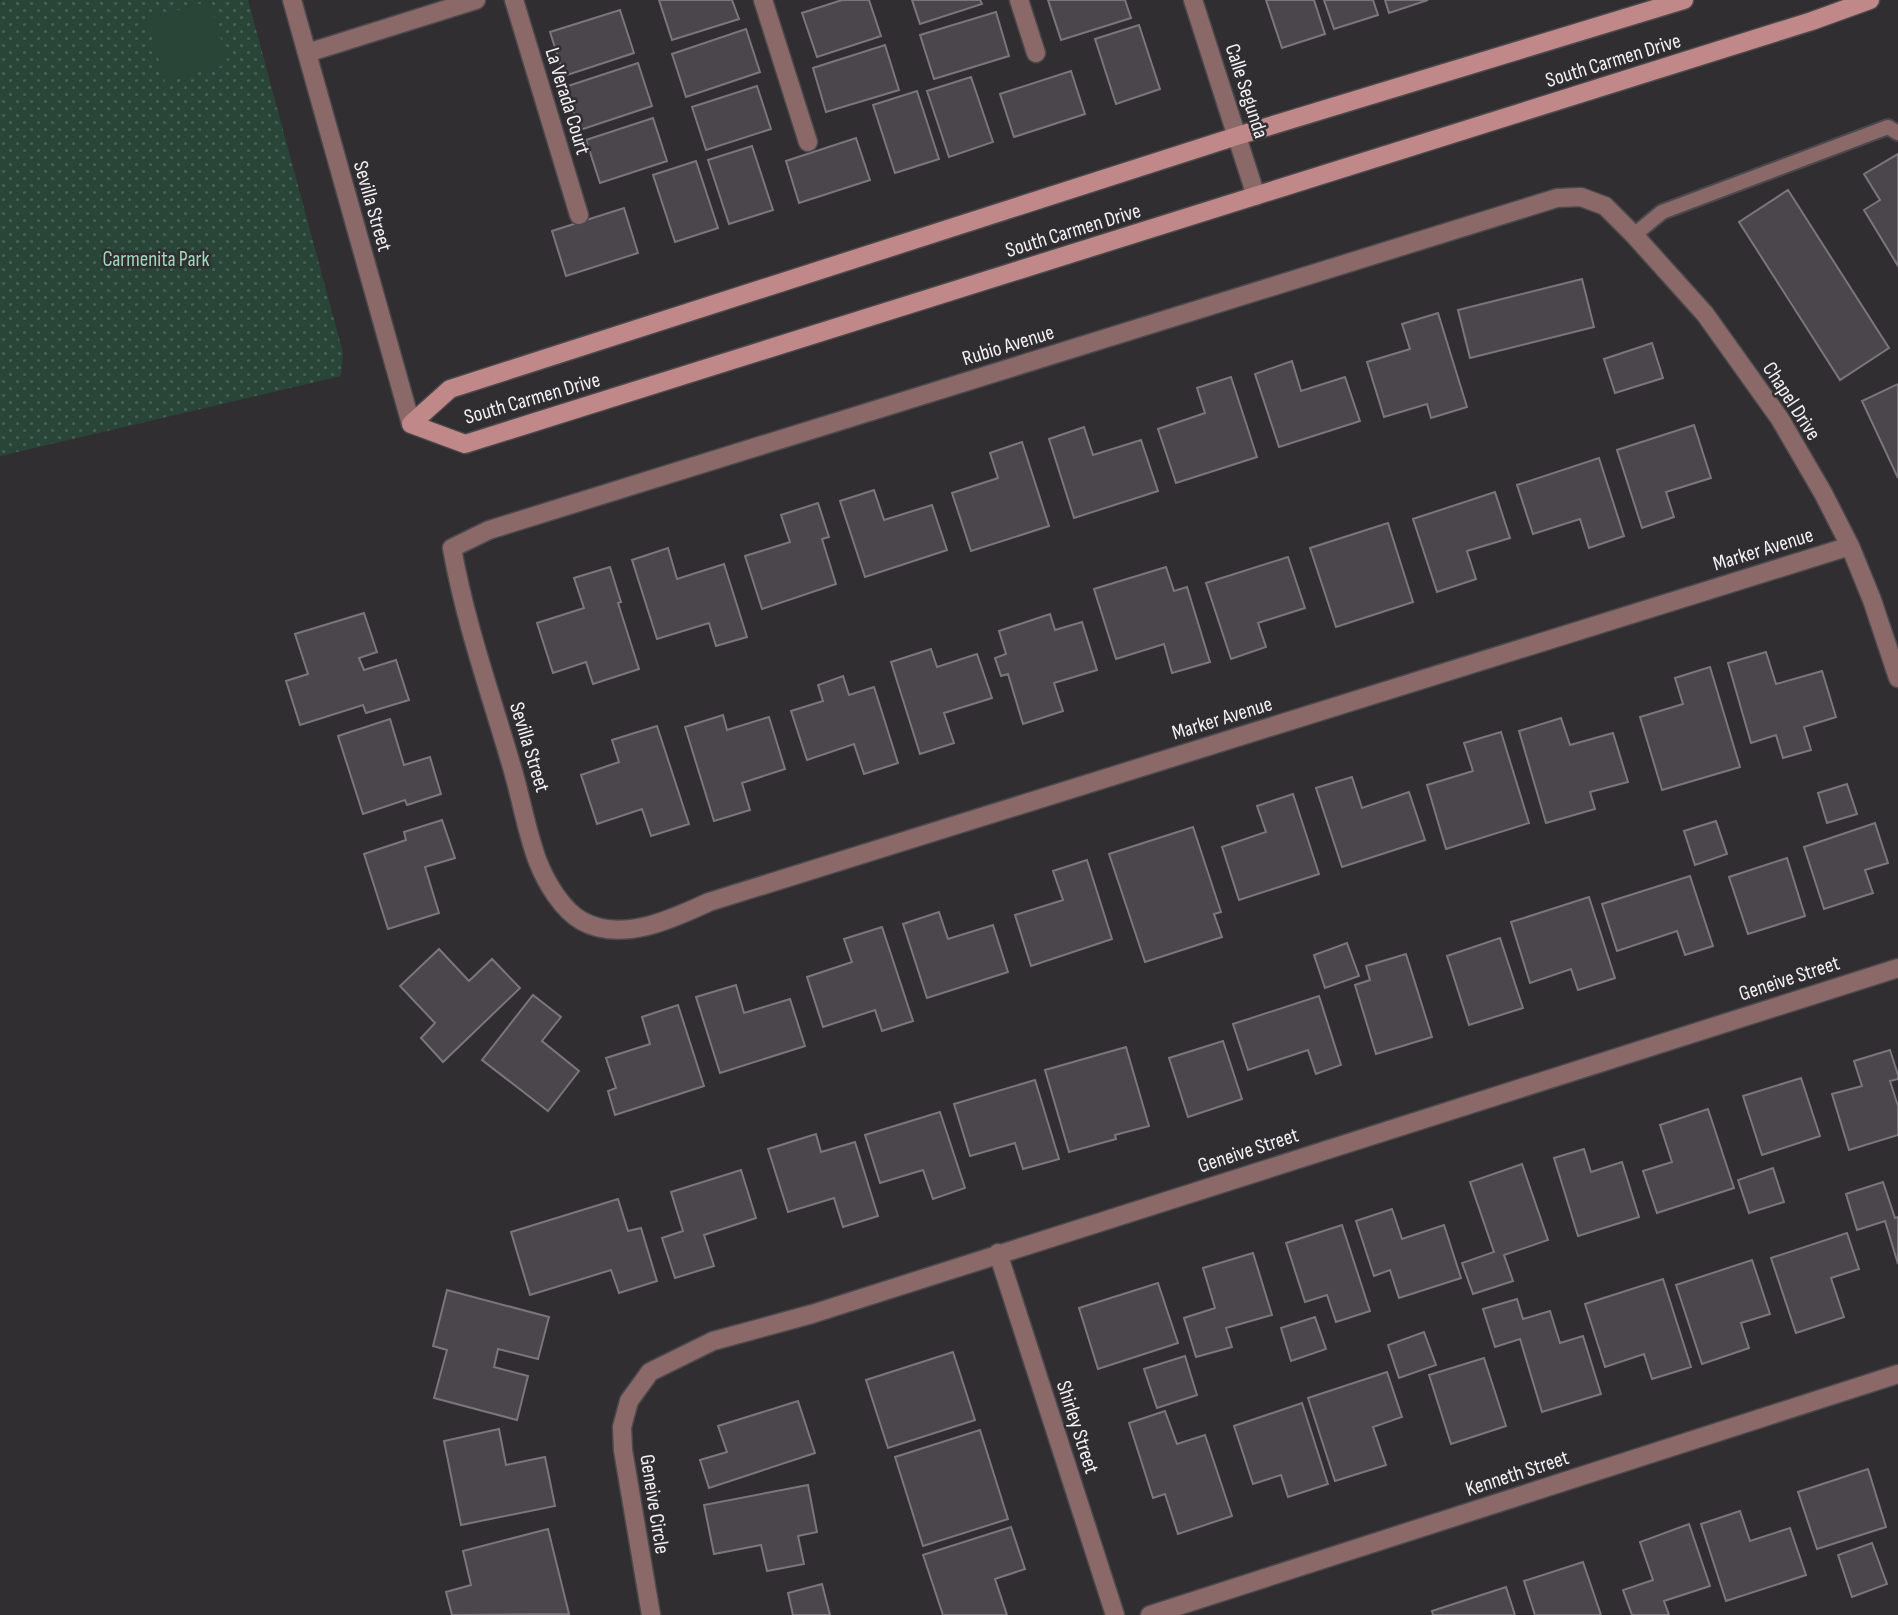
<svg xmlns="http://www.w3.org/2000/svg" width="1898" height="1615" viewBox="0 0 1898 1615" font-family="'Sofia Sans Condensed',sans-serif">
<defs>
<pattern id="park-dots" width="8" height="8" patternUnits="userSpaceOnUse" patternTransform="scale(1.75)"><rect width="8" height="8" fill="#294538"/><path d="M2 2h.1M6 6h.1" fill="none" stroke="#486055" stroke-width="1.8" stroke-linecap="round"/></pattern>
</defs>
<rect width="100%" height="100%" fill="#312e32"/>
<path fill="url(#park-dots)" d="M 3,0 L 248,0 L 343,353 L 341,376 L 0,456 L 0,1 Z"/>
<path fill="#294538" d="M 210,1 L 228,64 L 165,82 L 147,19 Z"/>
<path fill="#4a464b" stroke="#7a767b" stroke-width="2" d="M 659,0 L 732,0 L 739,19 L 672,40 Z
M 842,0 L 869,0 L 881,36 L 817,57 L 802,13 Z
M 912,0 L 980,0 L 982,4 L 920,24 Z
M 1048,0 L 1125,0 L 1131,18 L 1061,40 Z
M 1266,0 L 1314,0 L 1325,34 L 1282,48 Z
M 1324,0 L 1373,0 L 1378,15 L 1334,29 Z
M 1385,0 L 1428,0 L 1389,13 Z
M 620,10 L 634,53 L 564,76 L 550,32 Z
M 996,12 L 1009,56 L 934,79 L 920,35 Z
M 1139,25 L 1160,89 L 1116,104 L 1095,39 Z
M 746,29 L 760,72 L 686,97 L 672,54 Z
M 885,45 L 899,90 L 826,112 L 813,68 Z
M 638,63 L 652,106 L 580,130 L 565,87 Z
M 1071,71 L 1085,114 L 1014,137 L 1000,94 Z
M 971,77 L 993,142 L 949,157 L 927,91 Z
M 757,86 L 771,129 L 706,150 L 692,107 Z
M 917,91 L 939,159 L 895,173 L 873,105 Z
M 653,118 L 667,161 L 600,183 L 586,140 Z
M 856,138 L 870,180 L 799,203 L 786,161 Z
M 752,146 L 773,210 L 729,224 L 708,160 Z
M 1898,154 L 1898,266 L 1864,210 L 1880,200 L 1864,174 Z
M 696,161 L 718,228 L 675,242 L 653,175 Z
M 1788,190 L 1889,348 L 1840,380 L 1739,222 Z
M 624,208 L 638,253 L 566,276 L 552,231 Z
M 1582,279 L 1594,327 L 1470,358 L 1458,310 Z
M 1438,313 L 1467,407 L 1431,418 L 1427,404 L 1384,417 L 1367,362 L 1410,349 L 1402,324 Z
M 1652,343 L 1663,378 L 1615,393 L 1604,359 Z
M 1292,361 L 1301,391 L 1345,377 L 1360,421 L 1279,447 L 1255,374 Z
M 1231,377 L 1257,457 L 1176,483 L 1158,429 L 1205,413 L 1197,388 Z
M 1898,384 L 1898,478 L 1862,401 Z
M 1694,425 L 1711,478 L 1666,492 L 1674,517 L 1642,528 L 1617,450 Z
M 1084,427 L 1093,455 L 1141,440 L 1158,491 L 1074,518 L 1049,439 Z
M 1022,442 L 1049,526 L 971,551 L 952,493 L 998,478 L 990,453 Z
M 1599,458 L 1624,536 L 1589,548 L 1580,519 L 1533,534 L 1517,485 Z
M 874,490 L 884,520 L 932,505 L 947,550 L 865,577 L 840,501 Z
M 1495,492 L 1510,538 L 1467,551 L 1476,579 L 1437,592 L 1413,519 Z
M 818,503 L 829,537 L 822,539 L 836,584 L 762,609 L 745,556 L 790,542 L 781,515 Z
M 1388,523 L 1413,602 L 1336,627 L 1310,548 Z
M 668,548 L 677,579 L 724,564 L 747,637 L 716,646 L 709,623 L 657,639 L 632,560 Z
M 1288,557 L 1305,608 L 1258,623 L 1266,647 L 1231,659 L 1206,583 Z
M 610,567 L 621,602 L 618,603 L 639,669 L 593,684 L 586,662 L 553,673 L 537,623 L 584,608 L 574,578 Z
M 1166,567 L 1174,591 L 1187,587 L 1210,662 L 1172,673 L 1164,644 L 1116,659 L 1094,589 Z
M 364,613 L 377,652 L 359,658 L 364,670 L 396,660 L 409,700 L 366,713 L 363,705 L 300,725 L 286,681 L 308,674 L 295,634 Z
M 1050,614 L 1055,630 L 1082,622 L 1097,670 L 1054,683 L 1063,711 L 1023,724 L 1008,674 L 1001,676 L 995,658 L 1006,654 L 999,631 Z
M 931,649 L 937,667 L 977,654 L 992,698 L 944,713 L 954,743 L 920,754 L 891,662 Z
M 1766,652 L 1776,684 L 1822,671 L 1836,717 L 1804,727 L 1811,750 L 1783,758 L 1776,735 L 1751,743 L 1728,663 Z
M 1710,667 L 1740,767 L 1662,790 L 1640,717 L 1683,704 L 1675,678 Z
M 843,676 L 849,695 L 874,687 L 898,763 L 864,774 L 854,744 L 807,760 L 791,711 L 823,701 L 818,685 Z
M 723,715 L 727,730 L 769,717 L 785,769 L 742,783 L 750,810 L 714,821 L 685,727 Z
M 1561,718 L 1570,745 L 1613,733 L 1628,782 L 1590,792 L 1595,809 L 1546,823 L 1519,731 Z
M 390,719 L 404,765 L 430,757 L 441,794 L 407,805 L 405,800 L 363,814 L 338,736 Z
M 657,726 L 689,824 L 651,836 L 642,809 L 597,824 L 581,775 L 619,762 L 612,740 Z
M 1501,732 L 1529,823 L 1446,849 L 1427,785 L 1473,771 L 1464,743 Z
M 1352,777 L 1362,808 L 1409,792 L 1425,840 L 1342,867 L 1316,788 Z
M 1847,784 L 1857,814 L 1827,823 L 1818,793 Z
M 1293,794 L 1319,874 L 1239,900 L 1222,847 L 1266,832 L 1257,806 Z
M 442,820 L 455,858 L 425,867 L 439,913 L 388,929 L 364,854 L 406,840 L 404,832 Z
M 1716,821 L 1727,854 L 1695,865 L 1684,831 Z
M 1875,823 L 1888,863 L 1865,870 L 1873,893 L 1824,909 L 1804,847 Z
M 1193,827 L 1221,912 L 1214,914 L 1222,937 L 1145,962 L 1109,854 Z
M 1787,858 L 1805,916 L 1748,934 L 1729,877 Z
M 1087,860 L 1112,939 L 1031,966 L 1015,915 L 1063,900 L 1053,871 Z
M 1690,876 L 1713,946 L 1685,955 L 1677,931 L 1617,951 L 1602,904 Z
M 1589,897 L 1615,978 L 1578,990 L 1571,969 L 1530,983 L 1511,922 Z
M 939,912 L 948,939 L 993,925 L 1008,972 L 927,998 L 903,924 Z
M 882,927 L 913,1021 L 882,1031 L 875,1010 L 823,1027 L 807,977 L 852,962 L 844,939 Z
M 1500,938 L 1523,1008 L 1469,1025 L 1447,956 Z
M 1347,943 L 1359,976 L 1325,988 L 1314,955 Z
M 439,949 L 469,981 L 492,959 L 520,988 L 443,1062 L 421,1038 L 435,1023 L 400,986 Z
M 1406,954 L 1432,1037 L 1376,1054 L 1355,985 L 1370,980 L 1366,966 Z
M 736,985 L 744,1013 L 790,999 L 805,1046 L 720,1073 L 696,997 Z
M 533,995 L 561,1017 L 542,1041 L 579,1071 L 548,1111 L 482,1060 Z
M 1319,996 L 1341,1065 L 1316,1074 L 1308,1050 L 1248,1070 L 1233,1024 Z
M 678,1005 L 704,1086 L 615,1115 L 608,1091 L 616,1088 L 606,1058 L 650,1044 L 642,1017 Z
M 1223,1041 L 1242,1099 L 1188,1117 L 1169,1058 Z
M 1126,1047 L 1149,1126 L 1115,1135 L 1116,1139 L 1069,1152 L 1045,1070 Z
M 1890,1050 L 1898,1075 L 1898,1079 L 1890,1081 L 1898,1106 L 1898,1135 L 1849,1150 L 1832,1094 L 1862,1086 L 1854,1061 Z
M 1801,1078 L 1820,1136 L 1762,1155 L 1743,1096 Z
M 1035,1080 L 1059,1159 L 1023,1169 L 1015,1143 L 970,1156 L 954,1104 Z
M 1708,1109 L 1734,1188 L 1657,1213 L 1643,1171 L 1672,1162 L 1660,1125 Z
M 940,1112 L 965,1188 L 933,1199 L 923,1170 L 880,1183 L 865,1135 Z
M 816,1134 L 821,1152 L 855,1142 L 878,1216 L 843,1227 L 834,1198 L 788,1212 L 768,1149 Z
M 1584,1149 L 1591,1172 L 1622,1162 L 1639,1217 L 1578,1236 L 1554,1158 Z
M 1522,1164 L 1548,1240 L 1504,1255 L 1513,1281 L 1473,1294 L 1462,1263 L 1494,1252 L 1470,1182 Z
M 1773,1168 L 1784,1202 L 1749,1213 L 1738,1180 Z
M 741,1170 L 756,1218 L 704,1235 L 714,1266 L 675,1278 L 662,1238 L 683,1231 L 671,1192 Z
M 1883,1182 L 1895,1218 L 1898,1217 L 1898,1264 L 1885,1221 L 1857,1230 L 1846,1194 Z
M 618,1199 L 628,1231 L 641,1228 L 657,1281 L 619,1293 L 611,1270 L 530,1295 L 511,1232 Z
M 1392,1209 L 1402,1239 L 1444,1225 L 1461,1278 L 1399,1298 L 1390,1270 L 1374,1276 L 1356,1221 Z
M 1342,1225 L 1370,1311 L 1336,1322 L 1327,1295 L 1305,1302 L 1286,1243 Z
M 1847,1233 L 1859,1269 L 1831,1278 L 1844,1317 L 1796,1333 L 1771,1258 Z
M 1253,1253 L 1272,1315 L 1226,1328 L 1232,1347 L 1196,1357 L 1184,1318 L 1215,1308 L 1203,1268 Z
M 1752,1260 L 1770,1314 L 1741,1323 L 1749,1348 L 1702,1364 L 1676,1285 Z
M 1663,1279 L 1691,1367 L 1652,1379 L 1644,1354 L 1605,1367 L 1585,1304 Z
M 1158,1283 L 1178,1343 L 1098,1369 L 1079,1308 Z
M 447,1290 L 549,1317 L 538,1359 L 498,1349 L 494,1367 L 528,1376 L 517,1420 L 434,1398 L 447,1350 L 433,1346 Z
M 1517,1299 L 1523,1319 L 1550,1311 L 1560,1343 L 1583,1336 L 1601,1394 L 1542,1412 L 1520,1339 L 1495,1347 L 1483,1309 Z
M 1315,1317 L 1326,1349 L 1291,1361 L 1281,1328 Z
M 1424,1332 L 1436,1365 L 1399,1378 L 1388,1345 Z
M 953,1352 L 975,1420 L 888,1448 L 866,1380 Z
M 1185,1356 L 1197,1395 L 1157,1408 L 1144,1369 Z
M 1484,1358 L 1506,1426 L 1451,1444 L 1429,1375 Z
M 1387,1372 L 1402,1417 L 1373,1427 L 1386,1465 L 1335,1481 L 1308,1398 Z
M 798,1401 L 815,1453 L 709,1488 L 700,1460 L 727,1452 L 718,1426 Z
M 1302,1403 L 1328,1484 L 1288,1497 L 1281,1475 L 1253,1484 L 1234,1426 Z
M 1165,1411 L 1177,1444 L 1205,1435 L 1232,1516 L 1178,1534 L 1165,1494 L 1153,1498 L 1129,1423 Z
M 499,1429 L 506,1465 L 545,1457 L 555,1506 L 461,1525 L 444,1441 Z
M 980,1430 L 1008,1519 L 923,1546 L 895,1457 Z
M 1868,1469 L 1886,1527 L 1817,1549 L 1798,1492 Z
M 808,1485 L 817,1532 L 798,1536 L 804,1564 L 767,1571 L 761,1545 L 714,1554 L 704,1505 Z
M 1740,1511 L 1750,1541 L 1790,1528 L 1806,1575 L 1726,1601 L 1701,1524 Z
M 1689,1524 L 1710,1586 L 1664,1601 L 1669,1615 L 1632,1615 L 1623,1590 L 1653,1580 L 1640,1542 Z
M 1011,1527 L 1025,1569 L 995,1579 L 1007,1615 L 943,1615 L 923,1555 Z
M 548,1529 L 569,1614 L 452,1615 L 446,1592 L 471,1585 L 463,1551 Z
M 1872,1543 L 1887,1584 L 1852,1597 L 1838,1555 Z
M 1583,1562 L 1601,1615 L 1535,1615 L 1524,1581 Z
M 822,1584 L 830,1615 L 793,1615 L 788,1593 Z
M 1506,1587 L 1515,1615 L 1433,1615 L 1432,1611 Z"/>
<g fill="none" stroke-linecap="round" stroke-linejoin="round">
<g stroke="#4c494d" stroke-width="18">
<path id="lane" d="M 1634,235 L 1662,212 L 1888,127 L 1898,133"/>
</g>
<g stroke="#4c494d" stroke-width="21">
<path id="street" d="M 292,0 L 411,424
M 514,0 L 579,215
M 763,0 L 808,142
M 1019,0 L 1036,53
M 1193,0 L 1256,196
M 307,53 L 476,0
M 1850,546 L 709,902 C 672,919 622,943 582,921 C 562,910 546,882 538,862 C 526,831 521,796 511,764 C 490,692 465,622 452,548 L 489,530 L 1557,198 L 1581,197 L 1605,206 L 1634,235 L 1705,314 L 1780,419 L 1823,493 L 1850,546 L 1872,600 L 1898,678
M 998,1253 L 1115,1615
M 651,1615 L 623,1450 L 622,1427 L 629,1401 L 650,1372 L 713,1341 L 812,1314 L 1898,968
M 1150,1615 L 1898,1374"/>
</g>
<g stroke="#4c494d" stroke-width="21">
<path id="secondary" d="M 1684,0 L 1237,136 L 450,389 L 411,424 L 465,444 L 1812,21 L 1870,0"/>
</g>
<use href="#lane" stroke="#8c6969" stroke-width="14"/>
<use href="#street" stroke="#8c6969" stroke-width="18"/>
<use href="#secondary" stroke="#c08889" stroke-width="18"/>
</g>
<g text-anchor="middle" stroke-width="5" stroke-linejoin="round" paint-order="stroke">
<g font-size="21" fill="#f3f1f4" stroke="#312e32">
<text transform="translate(1613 60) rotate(-17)" y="7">South Carmen Drive</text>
<text transform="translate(1247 91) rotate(72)" y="7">Calle Segunda</text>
<text transform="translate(568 101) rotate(73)" y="7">La Verada Court</text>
<text transform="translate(373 206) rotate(74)" y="7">Sevilla Street</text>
<text transform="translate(1073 230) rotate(-17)" y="7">South Carmen Drive</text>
<text transform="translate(1008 345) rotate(-17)" y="7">Rubio Avenue</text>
<text transform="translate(532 398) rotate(-16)" y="7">South Carmen Drive</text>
<text transform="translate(1792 401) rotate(57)" y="7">Chapel Drive</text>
<text transform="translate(1763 549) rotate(-17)" y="7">Marker Avenue</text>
<text transform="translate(1222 718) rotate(-17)" y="7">Marker Avenue</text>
<text transform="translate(530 747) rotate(73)" y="7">Sevilla Street</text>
<text transform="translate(1789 978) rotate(-18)" y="7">Geneive Street</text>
<text transform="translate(1248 1150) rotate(-18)" y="7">Geneive Street</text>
<text transform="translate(1078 1427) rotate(72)" y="7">Shirley Street</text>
<text transform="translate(1517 1473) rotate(-18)" y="7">Kenneth Street</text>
<text transform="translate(655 1504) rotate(81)" y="7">Geneive Circle</text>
</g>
<g font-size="21" fill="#9ed8bd" stroke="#312e32">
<text x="156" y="266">Carmenita Park</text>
</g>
</g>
</svg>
